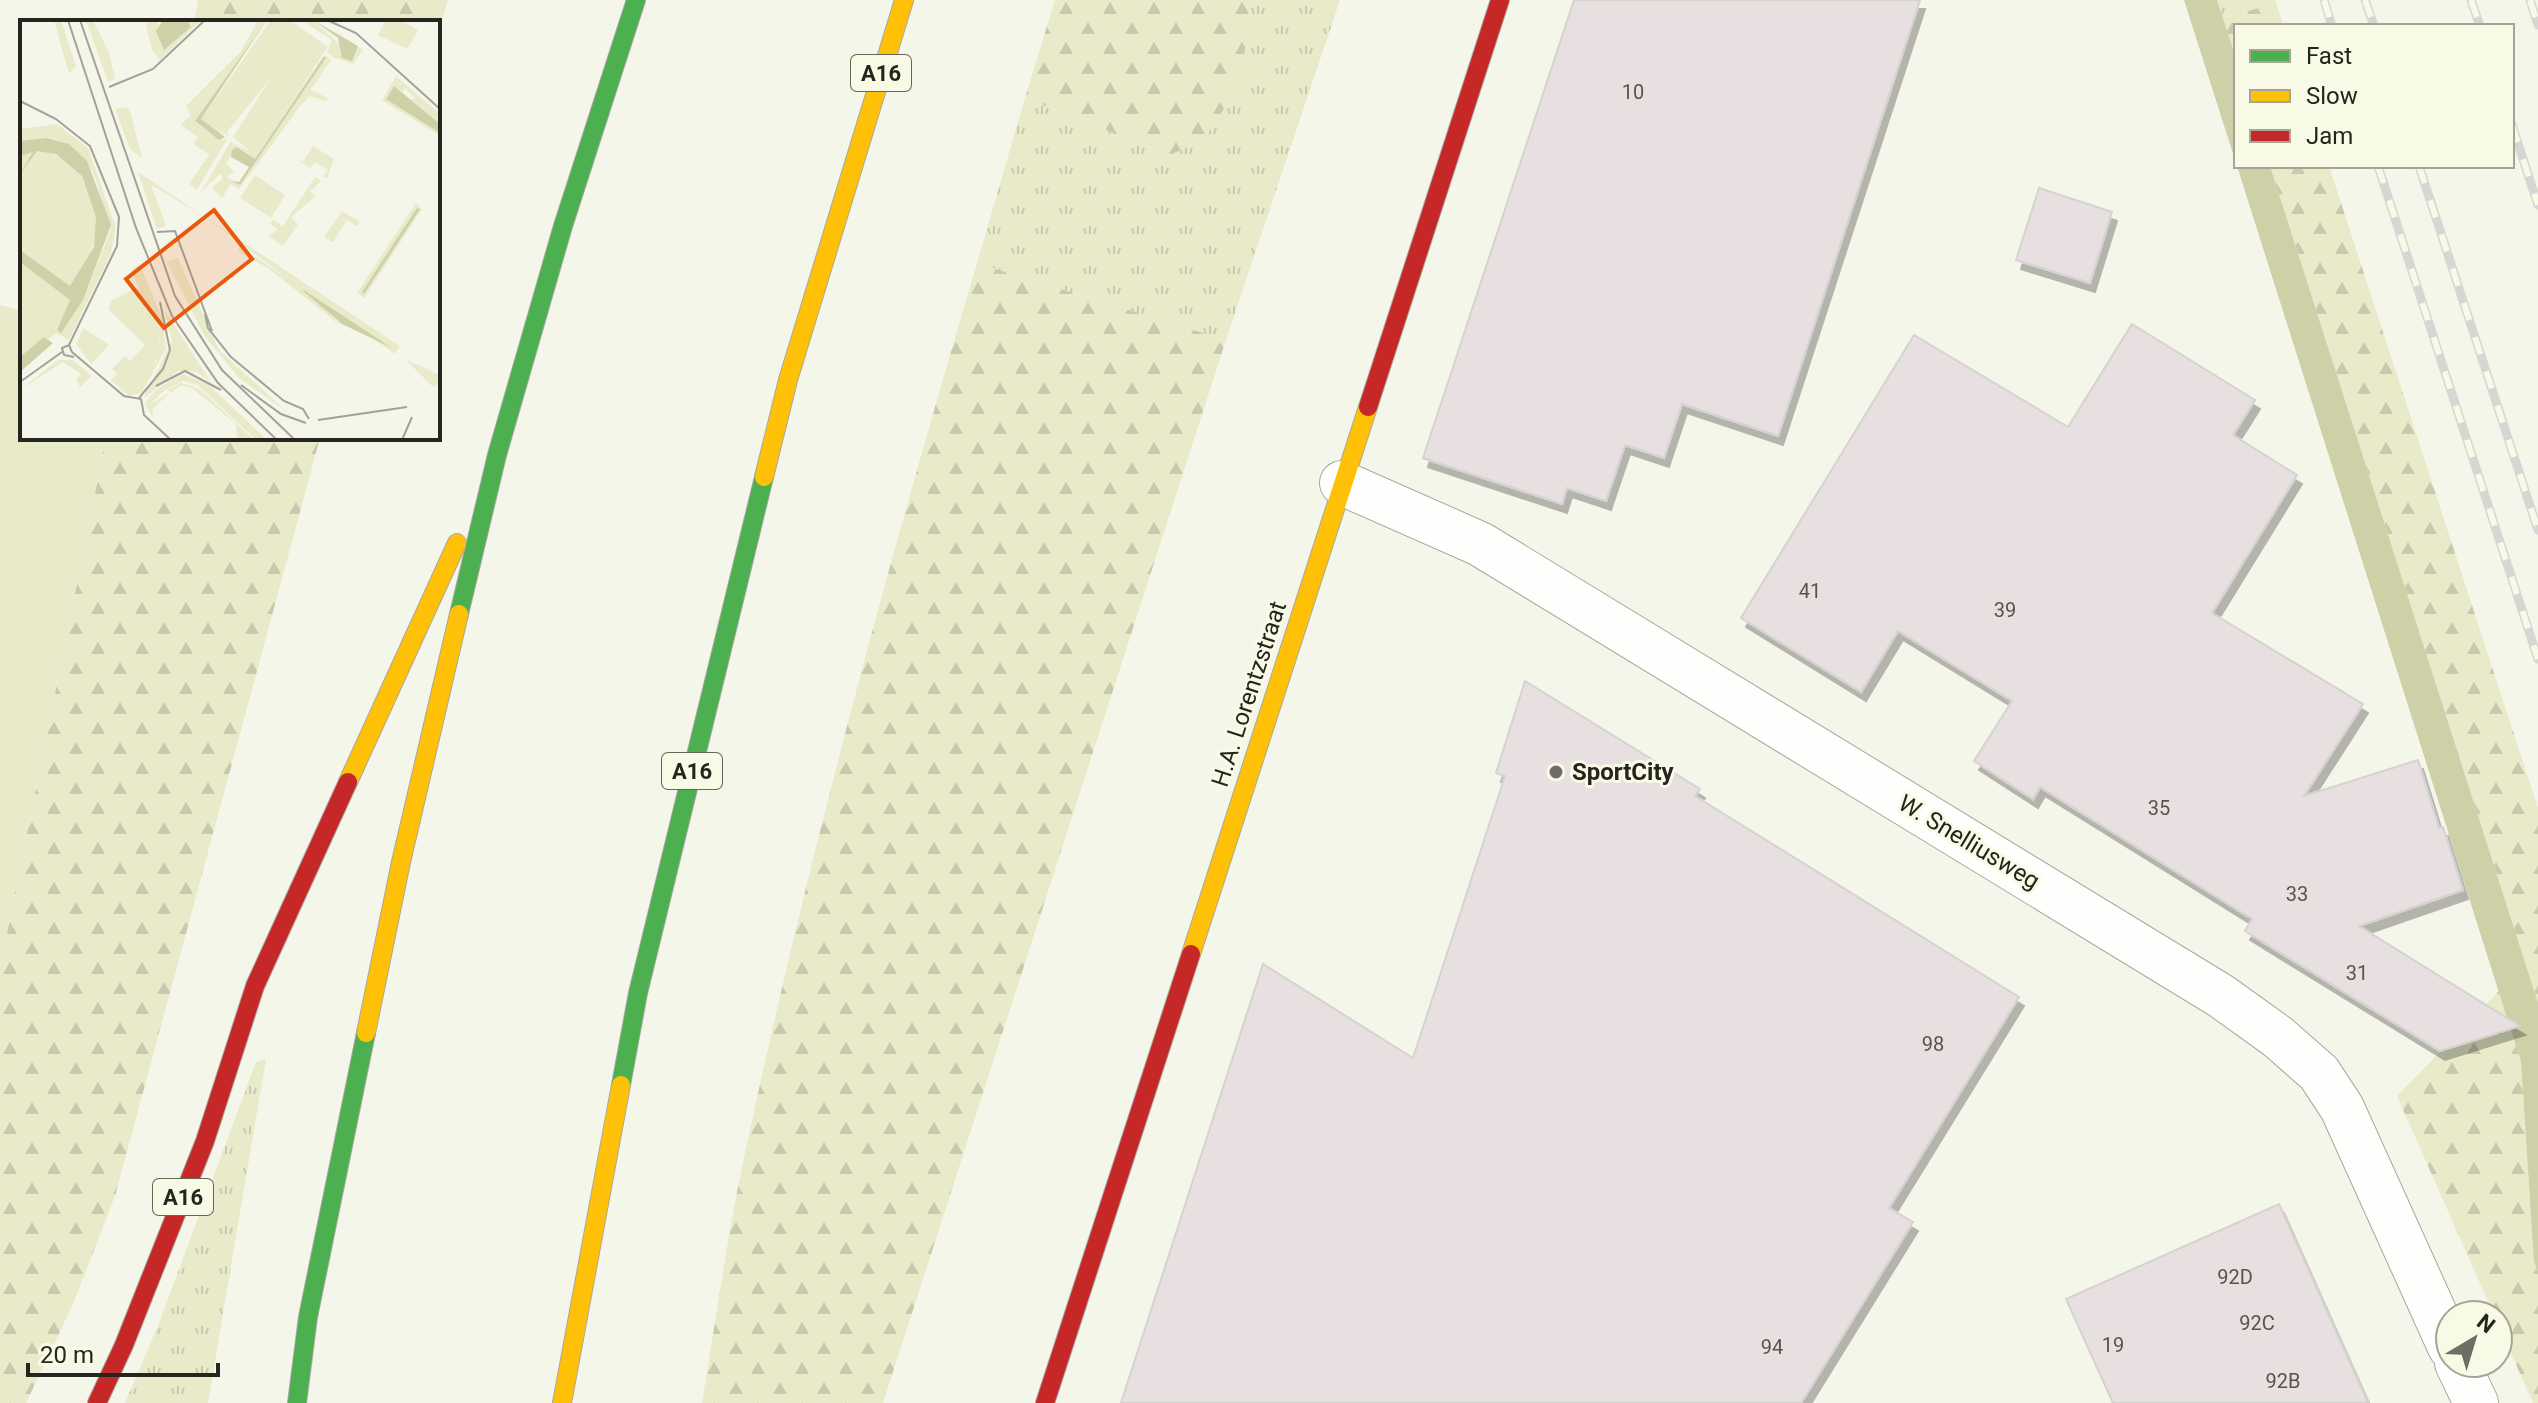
<svg xmlns="http://www.w3.org/2000/svg" width="2538" height="1403" viewBox="0 0 2538 1403" font-family="Roboto,sans-serif">
<defs>
<pattern id="grass-tufts" width="24" height="20" patternUnits="userSpaceOnUse" patternTransform="scale(2)"><rect width="24" height="20" fill="#e9eaca"/><path d="M3 7l-1-3M5 7V3M7 7l1-3M15 17l-1-3M17 17v-4M19 17l1-3" fill="none" stroke="#c8c9ad"/></pattern>
<pattern id="forest-firs" width="22" height="20" patternUnits="userSpaceOnUse" patternTransform="scale(2)"><rect width="22" height="20" fill="#e9eaca"/><path d="M5 1l3.5 6h-7zM16 11l3.5 6h-7z" fill="#c8c9ad"/></pattern>
<filter id="shadow"><feDropShadow dx="5" dy="9" stdDeviation="0" flood-color="#0004"/></filter>
</defs>
<rect width="100%" height="100%" fill="#f5f6ea"/>
<path fill="url(#grass-tufts)" d="M 1252,0 L 1340,0 L 1226,340 L 977,263 L 1025,98 L 1169,155 Z
M 2217,0 L 2275,0 L 2276,3 L 2223,18 Z
M 266,1059 L 208,1403 L 125,1403 L 159,1323 L 256,1062 Z"/>
<path fill="url(#forest-firs)" d="M 198,0 L 448,0 L 438,33 L 438,22 L 194,22 Z
M 1055,0 L 1252,0 L 1240,84 L 1203,141 L 1169,155 L 1025,98 Z
M 2276,3 L 2284,26 L 2236,26 L 2236,58 L 2223,18 Z
M 2270,166 L 2329,166 L 2538,808 L 2538,1003 Z
M 977,263 L 1226,340 L 883,1403 L 702,1403 C 716,1320 727,1235 745,1153 C 809,853 890,557 977,263 Z
M 106,438 L 320,438 L 115,1196 L 73,1304 L 26,1403 L 0,1403 L 0,968 Z
M 2499,991 L 2521,1062 L 2534,1262 L 2538,1271 L 2538,1403 L 2533,1403 L 2498,1324 L 2498,1315 L 2494,1315 L 2397,1096 Z"/>
<path fill="#e9eaca" d="M 0,305 L 22,311 L 22,438 L 106,438 L 0,968 Z"/>
<path fill="#ced0a8" d="M 2184,0 L 2217,0 L 2236,58 L 2236,163 Z
M 2237,166 L 2270,166 L 2538,1003 L 2538,1271 L 2534,1262 L 2521,1062 Z"/>
<path fill="#e8dfe1" stroke="#d5d3d0" stroke-width="2" filter="url(#shadow)" d="M 1574,0 L 1920,0 L 1778,436 L 1682,404 L 1664,458 L 1625,445 L 1606,501 L 1567,488 L 1562,504 L 1423,458 Z
M 2039,188 L 2112,212 L 2090,283 L 2016,260 Z
M 2132,324 L 2255,400 L 2233,435 L 2297,475 L 2212,613 L 2363,704 L 2304,796 L 2418,760 L 2439,828 L 2443,827 L 2463,890 L 2359,926 L 2520,1026 L 2440,1051 L 2245,931 L 2252,919 L 2040,787 L 2033,799 L 1974,761 L 2012,701 L 1898,631 L 1861,692 L 1741,618 L 1914,335 L 2068,427 Z
M 1525,681 L 1700,789 L 1695,796 L 2019,997 L 1889,1208 L 1913,1222 L 1801,1403 L 1121,1403 L 1263,964 L 1413,1058 L 1505,776 L 1496,773 Z
M 2279,1204 L 2368,1403 L 2113,1403 L 2066,1299 Z"/>
<g fill="none" stroke-linecap="round" stroke-linejoin="round">
<g stroke="#a8a8a0" stroke-width="46">
<path id="street" d="M 1342,483 L 1480,544 L 2221,996 L 2278,1037 L 2319,1073 L 2342,1108 L 2450,1347
M 2457,1363 L 2476,1403"/>
</g>
<g stroke="#a8a8a0" stroke-width="20">
<path id="fast" d="M 459,614 L 497,455 L 563,226 L 636,0
M 621,1085 L 638,993 L 764,477
M 297,1403 L 308,1317 L 366,1033"/>
</g>
<g stroke="#a8a8a0" stroke-width="20">
<path id="slow" d="M 764,477 L 788,380 L 904,0
M 348,782 L 457,543
M 1191,954 L 1368,407
M 366,1033 L 401,862 L 459,614
M 562,1403 L 621,1085"/>
</g>
<g stroke="#a8a8a0" stroke-width="20">
<path id="jam" d="M 1368,407 L 1500,0
M 97,1403 L 124,1345 L 205,1141 L 255,986 L 348,782
M 1045,1403 L 1191,954"/>
</g>
<use href="#street" stroke="#fefefc" stroke-width="44"/>
<use href="#fast" stroke="#4caf50" stroke-width="18"/>
<use href="#slow" stroke="#ffc107" stroke-width="18"/>
<use href="#jam" stroke="#c62828" stroke-width="18"/>
<g stroke="#d6d6d3" stroke-width="9">
<path id="rail" d="M 2324,0 L 2332,26
M 2365,0 L 2374,26
M 2471,0 L 2480,26
M 2530,0 L 2538,25
M 2512,125 L 2538,205
M 2378,166 L 2538,659
M 2419,166 L 2538,530"/>
</g>
<use href="#rail" stroke="#f9fae6" stroke-width="6" stroke-dasharray="18" stroke-linecap="butt"/>
</g>
<circle fill="#6e6e65" stroke="#f9fae6" stroke-width="3" cx="1556" cy="772" r="8"/>
<g text-anchor="middle" stroke-width="6" stroke-linejoin="round" paint-order="stroke">
<g font-size="20" fill="#56544f">
<text x="1633" y="99">10</text>
<text x="1810" y="598">41</text>
<text x="2005" y="617">39</text>
<text x="2159" y="815">35</text>
<text x="2297" y="901">33</text>
<text x="2357" y="980">31</text>
<text x="1933" y="1051">98</text>
<text x="2235" y="1284">92D</text>
<text x="2257" y="1330">92C</text>
<text x="2113" y="1352">19</text>
<text x="1772" y="1354">94</text>
<text x="2283" y="1388">92B</text>
</g>
<g fill="#f9fae6" stroke="#65655a" stroke-width="2">
<rect x="851" y="55" width="60" height="36" rx="6"/>
<rect x="662" y="753" width="60" height="36" rx="6"/>
<rect x="153" y="1179" width="60" height="36" rx="6"/>
</g>
<g font-size="22" font-weight="bold" fill="#25251e">
<text x="881" y="81">A16</text>
<text x="692" y="779">A16</text>
<text x="183" y="1205">A16</text>
</g>
<g font-size="24" fill="#25251e" stroke="#f9fae6">
<text transform="translate(1249 694) rotate(-72)" y="8">H.A. Lorentzstraat</text>
<text transform="translate(1969 842) rotate(31)" y="8">W. Snelliusweg</text>
</g>
<g font-size="24" font-weight="bold" fill="#25251e" stroke="#f9fae6" text-anchor="start">
<text x="1572" y="780">SportCity</text>
</g>
</g>
<g transform="translate(20 20)">
<rect width="420" height="420" fill="#f5f6ea"/>
<path d="M 132,0 L 143,0 L 138,3 L 144,30 L 171,7 L 167,0 L 181,0 L 140,40 L 132,30 L 126,4 ZM 238,0 L 247,0 L 169,111 L 161,105 L 171,95 L 166,86 L 221,31 ZM 281,0 L 293,0 L 319,24 L 338,27 L 301,0 L 343,30 L 333,44 L 313,37 L 307,33 L 312,20 ZM 366,0 L 381,0 L 398,10 L 387,29 L 358,15 ZM 304,34 L 311,40 L 291,70 L 308,78 L 305,81 L 290,76 L 281,85 L 219,169 L 211,164 L 202,178 L 192,168 L 203,158 L 200,154 L 181,172 L 211,121 L 217,127 L 206,143 L 214,152 L 207,157 L 220,165 L 306,38 ZM 376,56 L 420,94 L 420,104 L 391,80 L 395,78 L 385,68 L 383,72 L 374,66 L 366,78 L 420,113 L 420,116 L 362,80 ZM 37,104 L 68,128 L 96,208 L 91,233 L 49,320 L 27,308 L 63,280 L 91,209 L 73,151 L 49,124 L 31,118 L 0,121 L 0,109 ZM 207,119 L 177,170 L 169,164 L 199,120 ZM 293,126 L 314,139 L 307,158 L 303,156 L 308,150 L 295,142 L 290,148 L 276,139 L 283,142 ZM 118,152 L 185,197 L 131,165 L 146,206 L 137,209 ZM 235,155 L 265,175 L 251,198 L 220,178 ZM 295,157 L 301,161 L 290,172 L 296,176 L 271,197 L 278,204 L 263,226 L 248,216 L 258,210 L 250,204 L 253,200 L 263,206 ZM 396,183 L 402,189 L 344,278 L 337,273 ZM 397,188 L 399,189 L 343,274 L 342,272 ZM 322,191 L 340,202 L 337,206 L 327,200 L 313,222 L 304,217 ZM 144,289 L 191,362 L 176,352 L 158,351 L 123,379 L 152,321 ZM 63,308 L 89,325 L 71,344 L 56,324 ZM 38,340 L 53,340 L 72,356 L 60,367 L 56,360 L 61,354 L 43,342 L 0,370 ZM 161,363 L 180,369 L 234,420 L 217,420 L 216,404 L 173,369 L 161,365 L 151,373 L 147,370 Z" fill="#e9eaca" fill-rule="evenodd"/>
<path d="M 34,0 L 41,0 L 56,46 L 49,54 ZM 66,0 L 73,0 L 89,33 L 95,59 L 88,62 ZM 251,0 L 256,0 L 186,99 L 207,118 L 181,99 ZM 304,34 L 235,139 L 211,121 L 234,134 ZM 107,87 L 111,94 L 122,138 L 110,129 L 95,89 ZM 175,102 L 199,120 L 190,135 L 173,124 L 178,117 L 169,111 ZM 185,197 L 380,326 L 375,334 L 344,312 L 316,302 L 248,248 L 219,232 L 219,226 L 267,258 ZM 284,270 L 344,310 L 343,311 L 317,301 ZM 158,238 L 199,330 L 266,391 L 219,358 L 184,315 L 147,242 ZM 119,244 L 142,297 L 146,329 L 121,373 L 109,376 L 91,360 L 98,353 L 112,367 L 136,343 L 140,324 L 137,306 L 111,251 ZM 385,339 L 420,355 L 420,364 L 413,367 ZM 163,354 L 189,365 L 247,420 L 236,420 L 178,365 L 163,361 L 145,370 L 129,385 L 150,372 L 132,390 L 134,400 L 125,383 L 138,368 Z" fill="#e9eaca" fill-rule="evenodd"/>
<path d="M 256,0 L 270,0 L 308,27 L 234,135 L 213,117 L 250,59 L 207,112 L 209,117 L 185,100 Z" fill="#e9eaca"/>
<path d="M 22,130 L 49,140 L 60,152 L 80,206 L 42,309 L 0,341 L 0,135 ZM 119,267 L 137,306 L 140,329 L 133,347 L 112,367 L 92,349 L 105,336 L 110,341 L 125,325 L 88,289 L 92,280 Z" fill="#e9eaca"/>
<path d="M 143,0 L 167,0 L 171,7 L 144,30 L 136,11 ZM 247,0 L 181,99 L 205,117 L 199,120 L 175,101 ZM 293,0 L 338,26 L 332,41 L 322,38 L 318,18 ZM 304,36 L 306,38 L 220,165 L 212,161 L 219,162 L 229,147 L 211,137 L 212,130 L 217,127 L 235,139 ZM 374,66 L 420,104 L 420,113 L 366,79 ZM 27,118 L 49,124 L 67,141 L 91,205 L 63,280 L 41,313 L 37,310 L 50,280 L 0,242 L 0,230 L 50,266 L 74,227 L 76,197 L 62,156 L 36,134 L 17,131 L 0,154 L 13,132 L 0,136 L 0,121 ZM 397,188 L 400,189 L 344,274 L 342,272 ZM 283,271 L 284,270 L 372,328 L 322,304 ZM 24,317 L 33,323 L 0,352 L 0,337 Z" fill="#ced0a8"/>
<path fill="none" stroke="#a2a298" stroke-width="2" d="M 48,0 L 116,208 L 152,296 L 198,363 L 257,420M 60,0 L 155,276 L 202,350 L 275,420M 307,0 L 336,13 L 420,89M 89,67 L 133,49 L 185,0M 0,81 L 36,99 L 70,126 L 99,197 L 97,226 L 49,325M 137,212 L 155,211 L 192,311M 185,294 L 188,308 L 211,337 L 264,381 L 283,389 L 289,399M 52,332 L 104,376 L 121,379 L 124,395 L 151,420M 52,332 L 49,325 L 42,328 L 44,335 L 54,337M 0,362 L 42,332M 221,365 L 261,394 L 286,403M 136,366 L 165,351 L 201,370M 119,378 L 143,349 L 150,330 L 140,282M 298,400 L 387,387M 382,420 L 392,397"/>
<path fill="#e8590c" fill-opacity="0.15" stroke="#e8590c" stroke-width="4" d="M 194,190 L 232,239 L 144,308 L 106,259 Z"/>
<rect width="420" height="420" fill="none" stroke="#25251e" stroke-width="4"/>
</g>
<rect x="2234" y="24" width="280" height="144" fill="#f9fae6" stroke="#a4a596" stroke-width="2"/>
<rect x="2250" y="50" width="40" height="12" fill="#4caf50" stroke="#a4a596" stroke-width="2"/>
<text x="2306" y="64" font-size="24" fill="#25251e">Fast</text>
<rect x="2250" y="90" width="40" height="12" fill="#ffc107" stroke="#a4a596" stroke-width="2"/>
<text x="2306" y="104" font-size="24" fill="#25251e">Slow</text>
<rect x="2250" y="130" width="40" height="12" fill="#c62828" stroke="#a4a596" stroke-width="2"/>
<text x="2306" y="144" font-size="24" fill="#25251e">Jam</text>
<g transform="translate(2474 1339) rotate(38)"><circle r="38" fill="#f9fae6" stroke="#a4a596" stroke-width="2"/>
<path d="M0-6L14 30L0 20L-14 30Z" fill="#6e6e65"/>
<text y="-12" font-size="22" font-weight="bold" text-anchor="middle" fill="#25251e">N</text>
</g>
<path d="M28 1363v12h190v-12" fill="none" stroke="#25251e" stroke-width="4"/>
<text x="40" y="1363" font-size="24" fill="#25251e" stroke="#f9fae6" stroke-width="6" paint-order="stroke">20 m</text>
</svg>
